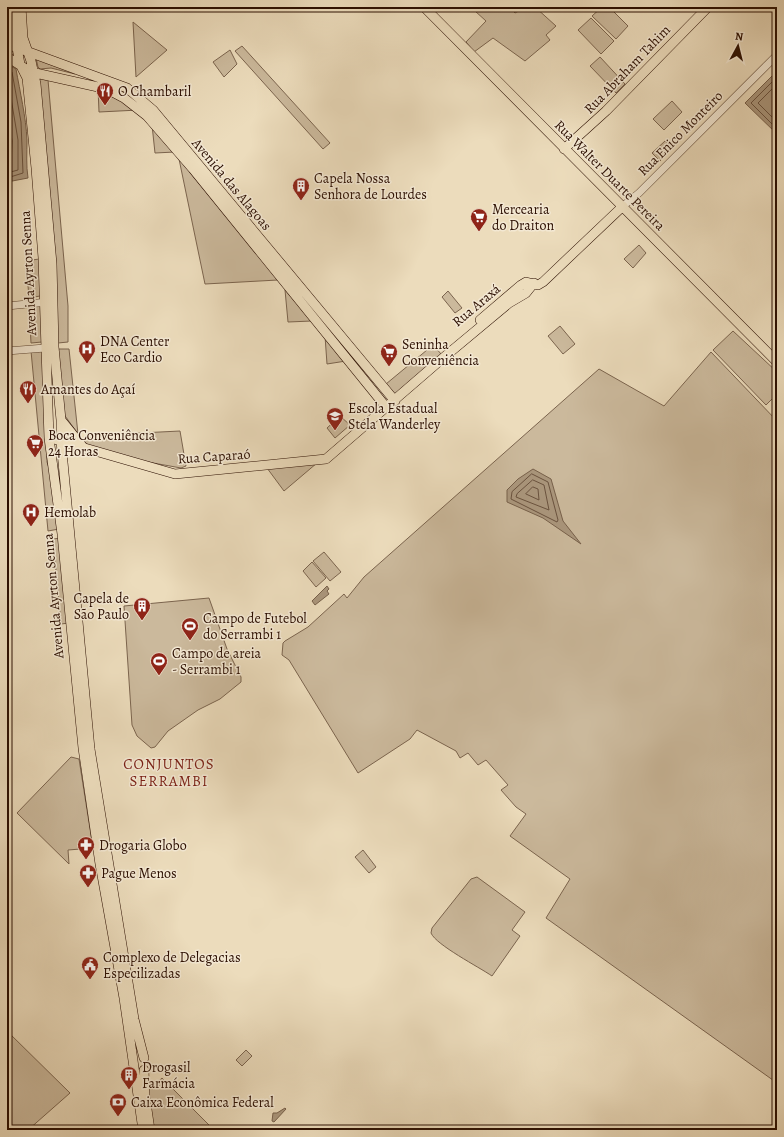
<svg xmlns="http://www.w3.org/2000/svg" width="784" height="1137" viewBox="0 0 784 1137" font-family="Alegreya,serif">
<rect width="100%" height="100%" fill="#ecdcbc"/>
<filter id="stains"><feTurbulence type="fractalNoise" baseFrequency=".005" numOctaves="4"/><feColorMatrix values="0 0 0 0 .2 0 0 0 0 .09 0 0 0 0 .02 0 0 0 .5 -.17"/></filter>
<radialGradient id="worn" r=".72"><stop offset=".6" stop-color="#630" stop-opacity="0"/><stop offset="1" stop-color="#630" stop-opacity=".3"/></radialGradient>
<path fill="#cbb99c" stroke="#7b644e" d="M 479,7 L 509,7 L 515,13 L 526,7 L 535,7 L 556,26 L 546,35 L 550,40 L 525,61 L 493,38 L 474,52 L 466,42 L 486,21 L 475,11 Z
M 602,7 L 609,7 L 628,26 L 616,39 L 592,16 Z
M 591,18 L 614,41 L 601,54 L 578,30 Z
M 133,22 L 167,50 L 136,77 Z
M 242,46 L 330,143 L 323,149 L 235,51 Z
M 230,50 L 237,64 L 224,77 L 213,62 Z
M 35,54 L 77,72 L 75,74 L 51,68 L 40,69 L 38,67 Z
M 600,57 L 625,84 L 616,93 L 590,66 Z
M 39,76 L 48,80 L 68,306 L 68,342 L 58,343 Z
M 98,88 L 139,110 L 99,112 Z
M 672,101 L 682,112 L 664,130 L 653,119 Z
M 152,125 L 175,152 L 155,153 Z
M 665,141 L 672,148 L 660,161 L 652,153 Z
M 179,159 L 278,280 L 205,284 Z
M 639,245 L 646,253 L 633,268 L 624,259 Z
M 39,259 L 41,294 L 40,296 L 29,298 L 26,261 Z
M 285,290 L 312,321 L 288,322 Z
M 448,291 L 462,308 L 455,313 L 442,297 Z
M 29,304 L 41,304 L 42,342 L 31,343 Z
M 560,326 L 575,344 L 563,354 L 548,336 Z
M 733,331 L 777,372 L 777,394 L 766,405 L 713,350 Z
M 325,336 L 346,361 L 327,364 Z
M 433,345 L 442,355 L 395,394 L 386,384 Z
M 57,349 L 69,349 L 78,434 L 63,413 Z
M 45,350 L 47,462 L 51,474 L 59,529 L 48,531 L 31,351 Z
M 711,352 L 777,421 L 777,1083 L 546,918 L 570,879 L 510,836 L 526,814 L 516,807 L 501,790 L 508,785 L 486,760 L 478,765 L 468,753 L 460,758 L 456,751 L 417,730 L 410,739 L 358,773 L 289,660 L 282,655 L 283,643 L 285,641 L 308,627 L 344,594 L 347,598 L 364,577 L 599,369 L 664,406 Z
M 340,416 L 350,425 L 335,438 L 327,428 Z
M 180,431 L 186,466 L 181,468 L 142,461 L 84,444 L 82,439 L 120,434 Z
M 317,463 L 284,491 L 267,468 Z
M 61,538 L 69,623 L 61,624 L 53,539 Z
M 324,552 L 341,572 L 330,581 L 313,561 Z
M 312,562 L 326,578 L 316,587 L 303,571 Z
M 209,598 L 227,649 L 241,677 L 241,682 L 220,699 L 198,710 L 168,731 L 155,747 L 151,748 L 137,736 L 132,725 L 124,606 Z
M 71,757 L 79,759 L 93,848 L 68,850 L 69,864 L 17,813 Z
M 363,850 L 376,867 L 369,873 L 355,857 Z
M 477,877 L 525,912 L 512,930 L 520,936 L 492,976 C 479,967 436,945 431,933 L 432,928 L 471,879 Z
M 7,1031 L 70,1093 L 28,1130 L 11,1130 L 7,1126 Z
M 246,1050 L 252,1056 L 242,1066 L 236,1060 Z
M 162,1078 L 214,1130 L 154,1130 L 148,1091 Z"/>
<path fill="#aa967c" stroke="#77604a" d="M 7,64 L 16,69 C 20,92 26,117 27,140 C 27,153 26,165 28,178 L 7,182 Z
M 777,71 L 777,134 L 745,103 Z
M 533,469 L 551,479 L 563,521 L 581,544 L 543,518 L 507,502 L 507,490 L 518,479 Z
M 327,586 L 329,589 L 327,591 L 329,594 L 315,605 L 312,601 Z
M 285,1108 L 286,1109 L 274,1122 L 272,1121 L 273,1113 L 277,1113 Z"/>
<g fill="none" stroke-linecap="round" stroke-linejoin="round">
<path stroke="#6a523e" stroke-width="1" d="M 7,69 L 12,72 L 21,122 L 23,173 L 7,178
M 7,74 L 18,140 L 18,170 L 7,173
M 777,77 L 751,103 L 777,129
M 777,84 L 758,103 L 777,122
M 7,106 L 12,141 L 11,165 L 7,167
M 532,474 L 548,482 L 558,520 L 557,522 L 511,499 L 512,492 Z
M 533,480 L 544,485 L 549,510 L 516,497 L 517,494 Z
M 533,487 L 538,489 L 539,500 L 526,494 Z"/>
<g stroke="#5b422f" stroke-width="8">
<path id="minor" d="M 623,206 L 639,193 L 777,55
M 7,306 L 48,302
M 7,351 L 45,348"/>
</g>
<g stroke="#2b0e00" stroke-width="10">
<path id="major" d="M 13,7 L 17,48 L 20,64 L 27,78 L 36,168 L 43,258 L 49,438 L 62,534 L 83,748 L 100,864 L 124,998 L 143,1130
M 21,7 L 23,38 L 31,61 L 36,84 L 52,264 L 54,347 L 61,420 L 61,441 L 90,749 L 134,1019 L 144,1058
M 424,7 L 777,362
M 7,44 L 127,88 L 153,110 L 395,401
M 7,57 L 31,72 L 107,89 L 124,98 L 147,116 L 193,169 L 386,407
M 564,149 L 606,111 L 708,7
M 480,320 L 521,285 L 526,282 L 538,285 L 543,282 L 623,206
M 61,420 L 83,447
M 57,440 L 175,474 L 326,459 L 443,358 L 509,303 L 526,293 L 534,283
M 144,1070 L 145,1096 L 150,1130"/>
</g>
<use href="#minor" stroke="#f3e8d3" stroke-width="7"/>
<use href="#major" stroke="#ecdcbc" stroke-width="9"/>
</g>
<defs>
<g id="restaurant-pin" transform="scale(0.9)"><path d="M0 17L-7.5 6A9.5 9.5 0 1 1 7.5 6Z" fill="#8f2418" stroke="#f3e8d3"/><path d="M-5-6h1v4h1v-4h1v4h1v-4h1v5L-1.5 .5V6h-2V.5L-5-1ZM5-6V6H3V1.5H1.5Q1.5-4 5-6Z" fill="#fff"/></g>
<g id="building-pin" transform="scale(0.9)"><path d="M0 17L-7.5 6A9.5 9.5 0 1 1 7.5 6Z" fill="#8f2418" stroke="#f3e8d3"/><path d="M-4-6H4V6H1V3H-1V6H-4ZM-2.5-4.3h1.7v1.8h-1.7ZM.8-4.3h1.7v1.8H.8ZM-2.5-1h1.7V.8h-1.7ZM.8-1h1.7V.8H.8Z" fill="#fff"/></g>
<g id="supermarket-pin" transform="scale(0.9)"><path d="M0 17L-7.5 6A9.5 9.5 0 1 1 7.5 6Z" fill="#8f2418" stroke="#f3e8d3"/><path d="M-6-5.5h2.5l.6 2H6L4.5 2H-2.5L-4.4-4H-6ZM-1.5 3.2a1.3 1.3 0 1 0 .1 0ZM3 3.2a1.3 1.3 0 1 0 .1 0Z" fill="#fff"/></g>
<g id="hospital-pin" transform="scale(0.9)"><path d="M0 17L-7.5 6A9.5 9.5 0 1 1 7.5 6Z" fill="#8f2418" stroke="#f3e8d3"/><path d="M-5-5h3v3.5h4V-5h3V5h-3V1.5h-4V5h-3Z" fill="#fff"/></g>
<g id="school-pin" transform="scale(0.9)"><path d="M0 17L-7.5 6A9.5 9.5 0 1 1 7.5 6Z" fill="#8f2418" stroke="#f3e8d3"/><path d="M0-5L7-2L0 1L-7-2ZM-4 1L0 2.5L4 1V4Q0 6-4 4Z" fill="#fff"/></g>
<g id="stadium-pin" transform="scale(0.9)"><path d="M0 17L-7.5 6A9.5 9.5 0 1 1 7.5 6Z" fill="#8f2418" stroke="#f3e8d3"/><path d="M0-5a6.5 5 0 1 0 0 10a6.5 5 0 1 0 0-10ZM-3.5-1.8h7v3.6h-7Z" fill="#fff"/></g>
<g id="pharmacy-pin" transform="scale(0.9)"><path d="M0 17L-7.5 6A9.5 9.5 0 1 1 7.5 6Z" fill="#8f2418" stroke="#f3e8d3"/><path d="M-2-6h4v4h4v4h-4v4h-4v-4h-4v-4h4Z" fill="#fff"/></g>
<g id="civic-pin" transform="scale(0.9)"><path d="M0 17L-7.5 6A9.5 9.5 0 1 1 7.5 6Z" fill="#8f2418" stroke="#f3e8d3"/><path d="M-.6-6.5H3V-4.5H.6V-3L4-1V1h2V6H-6V1h2V-1L-.6-3ZM-1.2 2.5V6h2.4V2.5Z" fill="#fff"/></g>
<g id="bank-pin" transform="scale(0.9)"><path d="M0 17L-7.5 6A9.5 9.5 0 1 1 7.5 6Z" fill="#8f2418" stroke="#f3e8d3"/><path d="M-6-4H6V4H-6ZM0-2.3a2.3 2.3 0 1 0 0 4.6a2.3 2.3 0 1 0 0-4.6Z" fill="#fff"/></g>
</defs>
<g fill-rule="evenodd">
<use href="#restaurant-pin" x="105" y="91"/>
<use href="#building-pin" x="301" y="186"/>
<use href="#supermarket-pin" x="479" y="217"/>
<use href="#hospital-pin" x="87" y="349"/>
<use href="#supermarket-pin" x="389" y="352"/>
<use href="#restaurant-pin" x="28" y="389"/>
<use href="#school-pin" x="335" y="416"/>
<use href="#supermarket-pin" x="35" y="443"/>
<use href="#hospital-pin" x="31" y="512"/>
<use href="#building-pin" x="142" y="606"/>
<use href="#stadium-pin" x="190" y="626"/>
<use href="#stadium-pin" x="159" y="661"/>
<use href="#pharmacy-pin" x="86" y="845"/>
<use href="#pharmacy-pin" x="88" y="873"/>
<use href="#civic-pin" x="90" y="965"/>
<use href="#building-pin" x="129" y="1075"/>
<use href="#bank-pin" x="118" y="1102"/>
</g>
<g text-anchor="middle" stroke-width="3" stroke-linejoin="round" paint-order="stroke">
<g font-size="14" fill="#2b0e00" stroke="#f3e8d3">
<text transform="translate(627 69) rotate(-46)" y="5">Rua Abraham Tahim</text>
<text transform="translate(680 133) rotate(-45)" y="5">Rua Enico Monteiro</text>
<text transform="translate(610 175) rotate(45)" y="5">Rua Walter Duarte Pereira</text>
<text transform="translate(232 184) rotate(50)" y="5">Avenida das Alagoas</text>
<text transform="translate(28 273) rotate(-93)" y="5">Avenida Ayrton Senna</text>
<text transform="translate(476 305) rotate(-40)" y="5">Rua Araxá</text>
<text transform="translate(214 456) rotate(-4)" y="5">Rua Caparaó</text>
<text transform="translate(53 596) rotate(-95)" y="5">Avenida Ayrton Senna</text>
</g>
<g font-size="14" fill="#2b0e00" stroke="#f3e8d3" text-anchor="start">
<text x="118" y="96">O Chambaril</text>
<text x="314" y="183">Capela Nossa<tspan x="314" dy="16">Senhora de Lourdes</tspan></text>
<text x="492" y="214">Mercearia<tspan x="492" dy="16">do Draiton</tspan></text>
<text x="100" y="346">DNA Center<tspan x="100" dy="16">Eco Cardio</tspan></text>
<text x="402" y="349">Seninha<tspan x="402" dy="16">Conveniência</tspan></text>
<text x="41" y="394">Amantes do Açaí</text>
<text x="348" y="413">Escola Estadual<tspan x="348" dy="16">Stela Wanderley</tspan></text>
<text x="48" y="440">Boca Conveniência<tspan x="48" dy="16">24 Horas</tspan></text>
<text x="44" y="517">Hemolab</text>
<text x="129" y="603" text-anchor="end">Capela de<tspan x="129" dy="16">São Paulo</tspan></text>
<text x="203" y="623">Campo de Futebol<tspan x="203" dy="16">do Serrambi 1</tspan></text>
<text x="172" y="658">Campo de areia<tspan x="172" dy="16">- Serrambi 1</tspan></text>
<text x="99" y="850">Drogaria Globo</text>
<text x="101" y="878">Pague Menos</text>
<text x="103" y="962">Complexo de Delegacias<tspan x="103" dy="16">Especilizadas</tspan></text>
<text x="142" y="1072">Drogasil<tspan x="142" dy="16">Farmácia</tspan></text>
<text x="131" y="1107">Caixa Econômica Federal</text>
</g>
<g font-size="15" letter-spacing="1" fill="#7a1f14" stroke="#f3e8d3">
<text x="169" y="769">CONJUNTOS<tspan x="169" dy="17">SERRAMBI</tspan></text>
</g>
</g>
<rect width="784" height="1137" fill="none" stroke="#ecdcbc" stroke-width="24"/>
<rect x="8" y="8" width="768" height="1121" fill="none" stroke="#2b0e00" stroke-width="2"/>
<rect x="12" y="12" width="760" height="1113" fill="none" stroke="#2b0e00"/>
<g transform="translate(738 46) rotate(7)" stroke="#f3e8d3" stroke-width="3" paint-order="stroke">
<path d="M0-3L7 15L0 10L-7 15Z" fill="#2b0e00"/>
<text y="-6" font-size="11" font-weight="bold" text-anchor="middle" fill="#2b0e00">N</text>
</g>
<rect width="100%" height="100%" filter="url(#stains)"/>
<rect width="100%" height="100%" fill="url(#worn)"/>
</svg>
